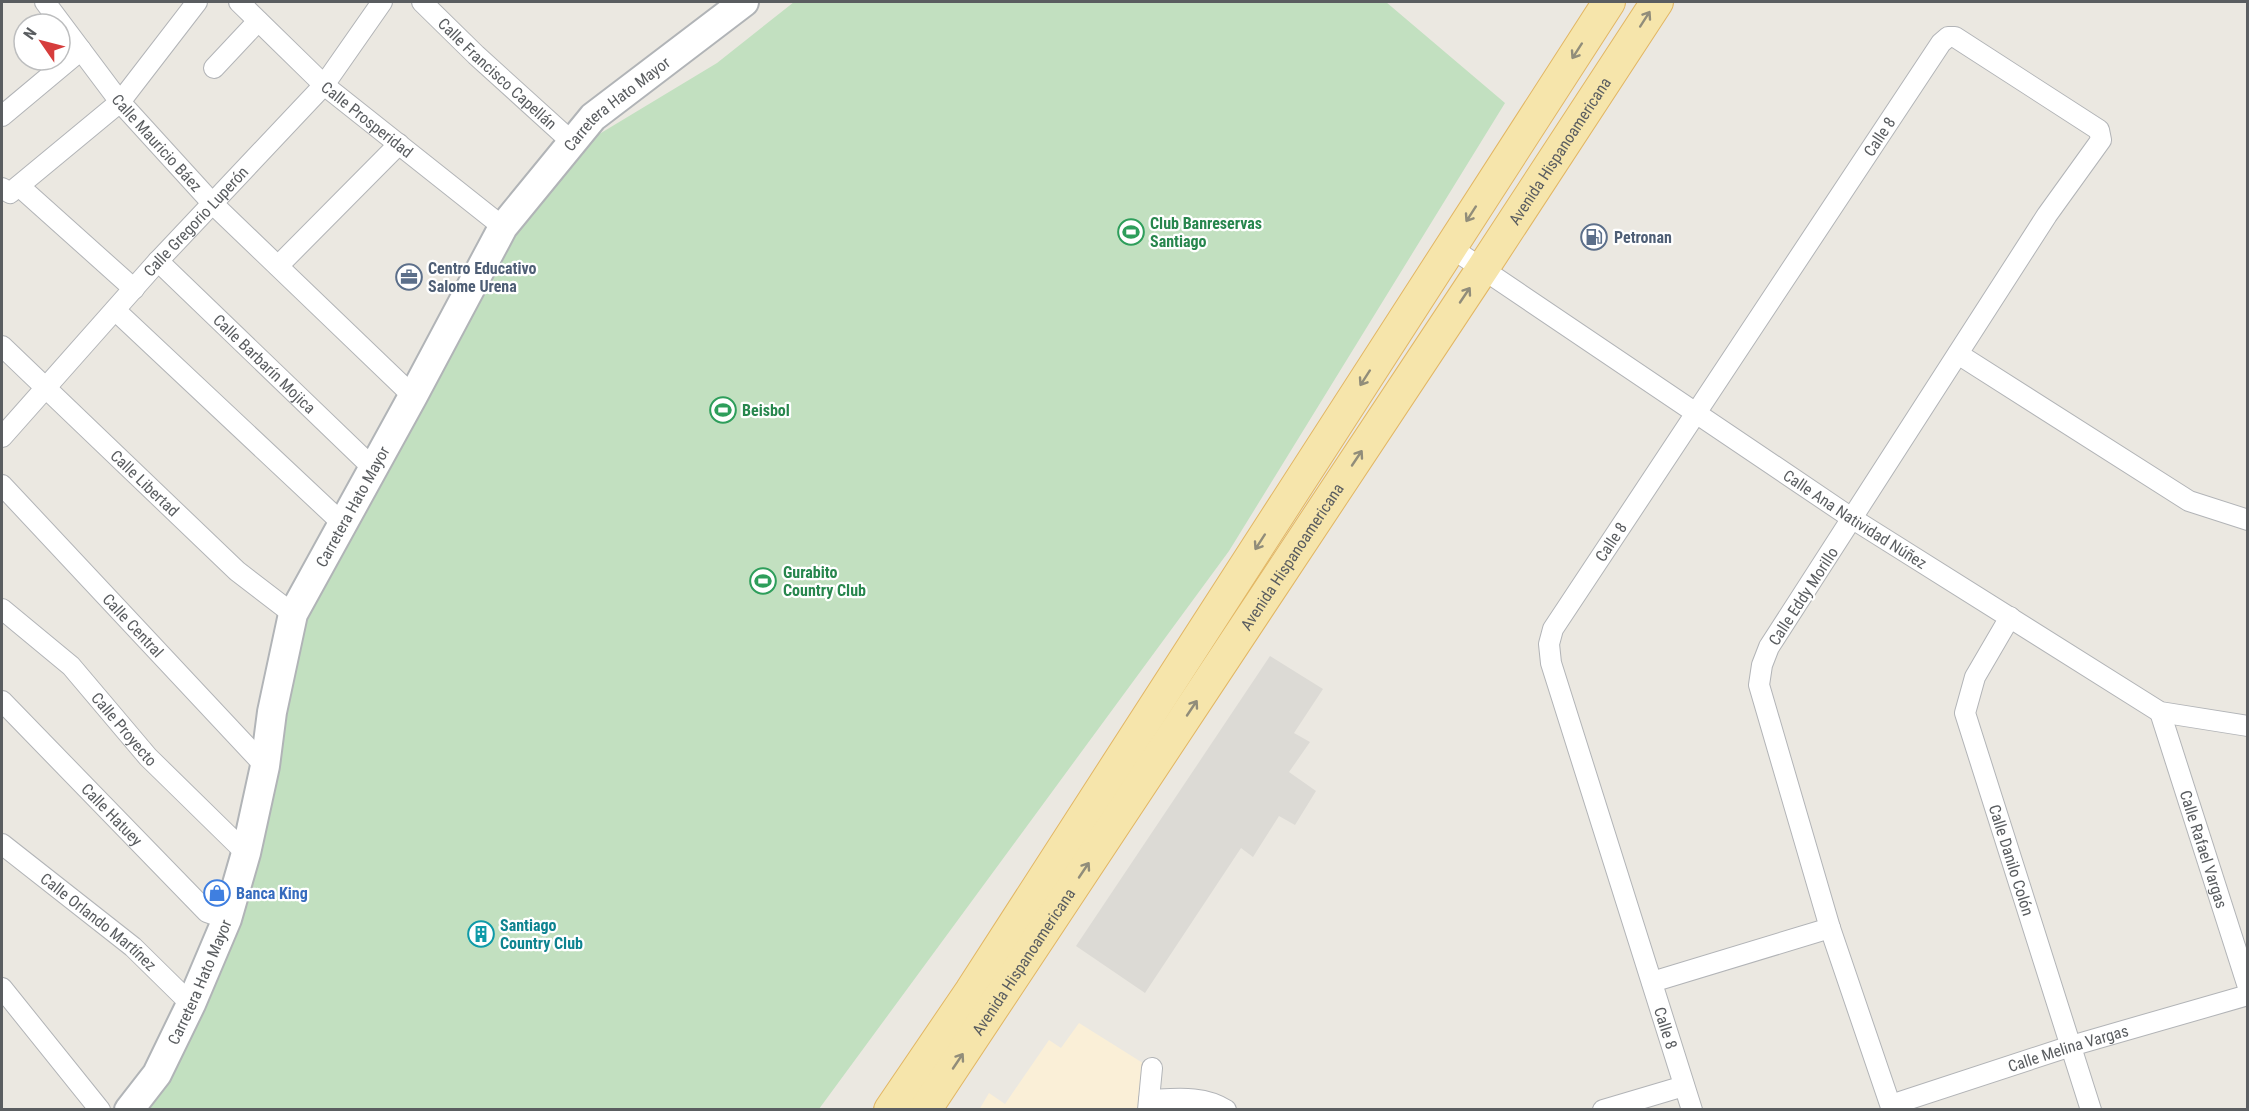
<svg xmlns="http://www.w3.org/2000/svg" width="2249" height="1111" viewBox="0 0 2249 1111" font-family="'Roboto Condensed',sans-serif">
<rect width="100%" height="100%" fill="#ebe8e1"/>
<path fill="#faefd7" d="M 1079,1023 L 1146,1065 L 1140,1109 L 979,1110 L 989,1093 L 1005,1104 L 1049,1040 L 1061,1048 Z"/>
<path fill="#dcdad5" d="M 1270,656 L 1323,689 L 1294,733 L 1310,742 L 1289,772 L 1316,791 L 1295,825 L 1279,816 L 1253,857 L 1241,848 L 1145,993 L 1076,946 Z"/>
<path fill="#c2e0c0" d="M 794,2 L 1386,2 L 1505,103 L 1229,551 L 819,1109 L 140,1110 L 222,964 L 303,611 L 514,229 L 591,139 L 717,63 Z"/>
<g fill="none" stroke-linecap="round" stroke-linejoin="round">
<g stroke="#b2b4b7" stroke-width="22">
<g id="street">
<path id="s1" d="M 45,2 L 120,102 L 213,204 L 413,396"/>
<path id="s2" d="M 239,2 L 324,85 L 503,227"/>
<path id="s3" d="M 422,2 L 476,55 L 573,143"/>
<path d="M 214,68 L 258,21"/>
<path d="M 2,116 L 81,50"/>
<path d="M 19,186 L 134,289"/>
<path d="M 2,188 L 10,193 L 120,102 L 197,2"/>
<path id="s4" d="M 1450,247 L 1853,519 L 2160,712 L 2248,726"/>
<path id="s5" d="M 158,261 L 373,468"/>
<path d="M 278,266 L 399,144"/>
<path d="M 115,310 L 342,523"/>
<path id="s6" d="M 2,346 L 237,571 L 293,614"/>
<path d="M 1958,354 L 2189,501 L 2248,520"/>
<path id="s7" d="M 2,437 L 158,261 L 324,85 L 382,2"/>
<path id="s8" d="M 2,485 L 265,766"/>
<path id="s9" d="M 2,609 L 71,666 L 148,757 L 246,853"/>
<path id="s10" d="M 2010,617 L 1975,677 L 1965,713 L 2091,1110"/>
<path id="s11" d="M 2,701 L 207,912 L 227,919"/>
<path id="s12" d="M 2160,712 L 2248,987"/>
<path id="s13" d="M 2,844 L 133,947 L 191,1004"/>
<path d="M 1652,982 L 1830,928"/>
<path d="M 2,988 L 100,1110"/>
<path d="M 1149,1100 C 1175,1099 1203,1095 1226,1110"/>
<path id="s14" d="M 1891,1105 L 2071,1046 L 2248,995"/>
<path d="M 1148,1110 L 1152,1068"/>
<path d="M 1603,1110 L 1684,1086"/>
<path id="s15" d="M 1692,1110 L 1551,663 L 1549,644 L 1553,629 L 1941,43 L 1948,37 L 1955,37 L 2099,130 L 2101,140 L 2047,215 L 1769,647 L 1762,665 L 1759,685 L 1830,928 L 1892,1110"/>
</g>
</g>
<g stroke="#b1b4b7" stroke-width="32">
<g id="secondary">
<path id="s16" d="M 129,1110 L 157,1074 L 191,1004 L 227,919 L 246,853 L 265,766 L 272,712 L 293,614 L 413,396 L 503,227 L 593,117 L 744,2"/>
</g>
</g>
<g stroke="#e2b663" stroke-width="34">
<g id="primary">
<path d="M 890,1110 L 971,991 L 1609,2"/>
<path id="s17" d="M 925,1110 L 1483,268 L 1657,2"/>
</g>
</g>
<use href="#street" stroke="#fff" stroke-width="20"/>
<use href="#secondary" stroke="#fff" stroke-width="28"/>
<use href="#primary" stroke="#f6e5ab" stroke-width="32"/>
</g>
<defs><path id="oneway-shaft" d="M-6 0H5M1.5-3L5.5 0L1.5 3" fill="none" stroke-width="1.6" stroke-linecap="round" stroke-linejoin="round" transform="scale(1.5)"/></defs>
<g stroke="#918d7a">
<use href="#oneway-shaft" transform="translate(1645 19) rotate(-57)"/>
<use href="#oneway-shaft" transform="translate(1577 51) rotate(123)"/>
<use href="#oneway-shaft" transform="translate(1471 214) rotate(123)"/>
<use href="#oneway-shaft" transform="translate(1465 295) rotate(-56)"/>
<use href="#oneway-shaft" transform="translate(1365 378) rotate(123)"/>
<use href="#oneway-shaft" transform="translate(1357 458) rotate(-56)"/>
<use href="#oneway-shaft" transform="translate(1260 542) rotate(123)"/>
<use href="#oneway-shaft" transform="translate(1192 708) rotate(-56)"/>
<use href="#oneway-shaft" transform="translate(1084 870) rotate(-56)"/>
<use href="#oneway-shaft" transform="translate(958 1061) rotate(-56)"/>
</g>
<defs>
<g id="stadium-ring" transform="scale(1.35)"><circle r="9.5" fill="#fff" stroke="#2e9e5b" stroke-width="1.5"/><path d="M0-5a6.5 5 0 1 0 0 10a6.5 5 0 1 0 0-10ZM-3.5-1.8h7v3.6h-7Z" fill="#2e9e5b"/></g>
<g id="fuel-ring" transform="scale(1.35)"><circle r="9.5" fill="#fff" stroke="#5c6f8a" stroke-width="1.5"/><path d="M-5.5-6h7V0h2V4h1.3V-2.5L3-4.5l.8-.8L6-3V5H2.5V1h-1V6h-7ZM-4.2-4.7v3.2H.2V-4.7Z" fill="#5c6f8a"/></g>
<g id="office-ring" transform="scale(1.35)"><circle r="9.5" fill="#fff" stroke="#5c6f8a" stroke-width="1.5"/><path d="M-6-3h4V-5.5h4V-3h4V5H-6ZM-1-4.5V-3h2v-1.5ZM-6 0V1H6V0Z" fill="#5c6f8a"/></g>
<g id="shop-ring" transform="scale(1.35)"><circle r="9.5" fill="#fff" stroke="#3f7fe0" stroke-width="1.5"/><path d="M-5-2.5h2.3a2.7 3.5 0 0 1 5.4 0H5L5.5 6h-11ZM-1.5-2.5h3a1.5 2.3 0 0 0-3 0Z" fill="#3f7fe0"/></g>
<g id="building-ring" transform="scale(1.35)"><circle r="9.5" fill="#fff" stroke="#0f9aa8" stroke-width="1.5"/><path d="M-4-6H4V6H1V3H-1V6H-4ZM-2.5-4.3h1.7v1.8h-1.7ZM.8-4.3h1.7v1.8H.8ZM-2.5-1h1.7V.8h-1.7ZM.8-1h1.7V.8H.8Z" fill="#0f9aa8"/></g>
</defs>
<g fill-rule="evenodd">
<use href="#stadium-ring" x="1131" y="232"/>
<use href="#fuel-ring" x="1594" y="237"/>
<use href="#office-ring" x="409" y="277"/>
<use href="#stadium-ring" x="723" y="410"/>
<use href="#stadium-ring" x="763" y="581"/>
<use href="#shop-ring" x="217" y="893"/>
<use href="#building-ring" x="481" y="934"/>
</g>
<g text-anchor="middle" stroke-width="4.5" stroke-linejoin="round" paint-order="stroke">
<g font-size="16" fill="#5a5d60" stroke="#fff">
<text dy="6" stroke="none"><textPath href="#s3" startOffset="104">Calle Francisco Capellán</textPath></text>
<text dy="6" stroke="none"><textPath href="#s16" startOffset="1137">Carretera Hato Mayor</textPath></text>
<text dy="6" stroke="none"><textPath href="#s2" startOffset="174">Calle Prosperidad</textPath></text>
<text dy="6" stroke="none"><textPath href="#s15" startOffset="1094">Calle 8</textPath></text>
<text dy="6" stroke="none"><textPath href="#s1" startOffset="180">Calle Mauricio Báez</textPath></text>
<text dy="6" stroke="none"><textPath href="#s17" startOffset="1150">Avenida Hispanoamericana</textPath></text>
<text dy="6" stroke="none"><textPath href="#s7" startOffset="290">Calle Gregorio Luperón</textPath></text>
<text dy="6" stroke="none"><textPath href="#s5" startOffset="148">Calle Barbarín Mojica</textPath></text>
<text dy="6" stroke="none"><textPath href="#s6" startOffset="198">Calle Libertad</textPath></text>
<text dy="6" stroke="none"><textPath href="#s16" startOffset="651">Carretera Hato Mayor</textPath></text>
<text dy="6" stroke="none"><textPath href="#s4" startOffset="488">Calle Ana Natividad Núñez</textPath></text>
<text dy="6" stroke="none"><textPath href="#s15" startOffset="608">Calle 8</textPath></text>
<text dy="6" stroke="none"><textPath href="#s17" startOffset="664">Avenida Hispanoamericana</textPath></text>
<text transform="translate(1803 596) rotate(-57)" y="6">Calle Eddy Morillo</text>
<text dy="6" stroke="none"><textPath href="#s8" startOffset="192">Calle Central</textPath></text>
<text dy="6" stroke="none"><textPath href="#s9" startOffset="172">Calle Proyecto</textPath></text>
<text dy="6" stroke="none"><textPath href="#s11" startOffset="158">Calle Hatuey</textPath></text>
<text dy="6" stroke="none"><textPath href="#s12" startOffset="144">Calle Rafael Vargas</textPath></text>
<text dy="6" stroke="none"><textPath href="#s10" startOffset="261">Calle Danilo Colón</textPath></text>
<text dy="6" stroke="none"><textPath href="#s13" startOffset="124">Calle Orlando Martínez</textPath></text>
<text dy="6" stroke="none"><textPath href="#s17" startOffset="178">Avenida Hispanoamericana</textPath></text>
<text dy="6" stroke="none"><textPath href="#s16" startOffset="147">Carretera Hato Mayor</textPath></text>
<text transform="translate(1666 1028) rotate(72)" y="6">Calle 8</text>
<text dy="6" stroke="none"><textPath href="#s14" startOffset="186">Calle Melina Vargas</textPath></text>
</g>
<g font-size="16" font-weight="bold" fill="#27864d" stroke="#fff" text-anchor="start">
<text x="1150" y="229">Club Banreservas<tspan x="1150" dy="18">Santiago</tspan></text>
<text x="742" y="416">Beisbol</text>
<text x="783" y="578">Gurabito<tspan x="783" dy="18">Country Club</tspan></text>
</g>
<g font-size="16" font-weight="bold" fill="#4e5e75" stroke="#fff" text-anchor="start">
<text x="1614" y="243">Petronan</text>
<text x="428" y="274">Centro Educativo<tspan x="428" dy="18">Salome Urena</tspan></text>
</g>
<g font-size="16" font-weight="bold" fill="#366cbe" stroke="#fff" text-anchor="start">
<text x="236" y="899">Banca King</text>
</g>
<g font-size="16" font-weight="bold" fill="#0d838f" stroke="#fff" text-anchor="start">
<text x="500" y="931">Santiago<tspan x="500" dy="18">Country Club</tspan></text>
</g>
</g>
<rect width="2249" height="1111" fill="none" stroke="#5a5d60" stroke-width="6"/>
<g transform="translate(42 42) rotate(305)"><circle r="28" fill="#ffffff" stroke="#bdbebf" stroke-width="1.5"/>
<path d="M0-4.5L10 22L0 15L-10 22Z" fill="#d63d3c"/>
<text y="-9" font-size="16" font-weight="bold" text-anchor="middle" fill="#5a5d60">N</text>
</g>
</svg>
